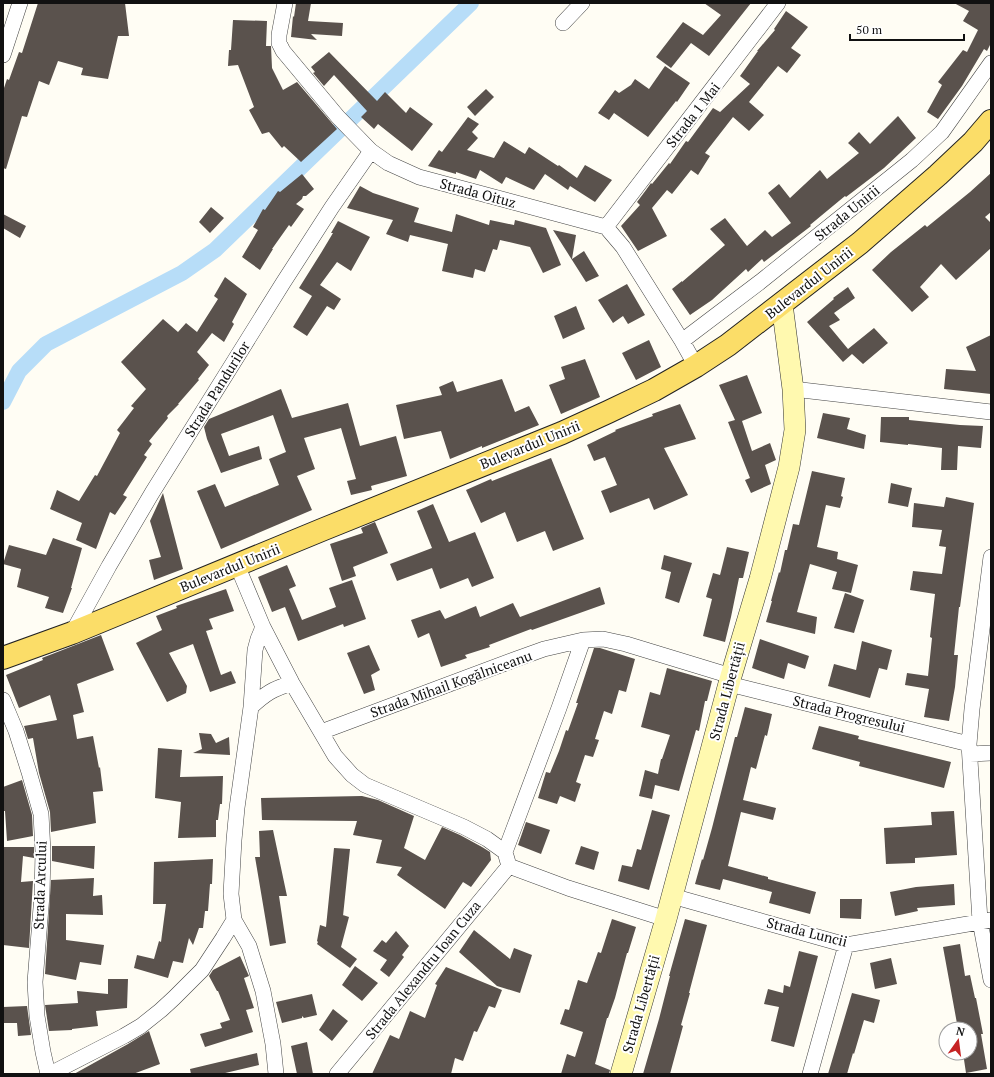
<svg xmlns="http://www.w3.org/2000/svg" width="994" height="1077" viewBox="0 0 994 1077" font-family="'PT Serif',serif">
<rect width="100%" height="100%" fill="#fffdf4"/>
<g fill="none" stroke-linecap="round" stroke-linejoin="round">
<path stroke="#b7ddf8" stroke-width="16" d="M 3,402 L 19,371 L 46,344 L 182,273 L 215,250 L 471,3"/>
</g>
<path fill="#5a524d" d="M 38,3 L 125,3 L 129,36 L 118,36 L 108,79 L 81,75 L 83,68 L 58,61 L 49,85 L 39,81 L 27,117 L 22,116 L 6,169 L 3,168 L 3,91 L 7,79 L 9,80 L 19,52 L 22,53 Z
M 296,3 L 311,3 L 308,21 L 343,23 L 342,36 L 311,34 L 317,40 L 291,37 L 293,16 L 294,17 Z
M 704,3 L 751,3 L 709,56 L 691,43 L 671,68 L 656,57 L 683,22 L 703,35 L 721,15 Z
M 954,3 L 991,3 L 991,43 L 987,51 L 984,49 L 962,86 L 938,119 L 927,112 L 942,85 L 938,82 L 963,50 L 967,52 L 978,30 L 963,21 L 969,11 Z
M 786,11 L 808,27 L 791,48 L 801,55 L 787,73 L 778,66 L 749,102 L 764,115 L 749,131 L 733,117 L 705,153 L 710,156 L 698,175 L 691,170 L 672,194 L 667,190 L 652,208 L 667,236 L 638,251 L 621,226 L 640,205 L 637,202 L 646,190 L 651,183 L 652,184 L 669,163 L 670,164 L 686,141 L 688,142 L 713,108 L 720,112 L 750,84 L 740,76 L 758,51 L 757,51 L 775,30 L 774,29 Z
M 233,20 L 267,21 L 266,46 L 271,46 L 272,68 L 283,90 L 297,82 L 337,129 L 301,162 L 284,146 L 282,148 L 269,132 L 262,134 L 249,110 L 254,107 L 238,65 L 228,66 L 229,50 L 231,50 Z
M 329,52 L 377,101 L 385,92 L 406,113 L 410,107 L 433,124 L 412,151 L 378,124 L 374,129 L 361,117 L 367,111 L 334,75 L 324,86 L 313,73 L 315,72 L 311,67 Z
M 665,66 L 690,83 L 677,102 L 676,101 L 648,137 L 614,113 L 609,120 L 598,113 L 615,90 L 619,93 L 631,85 L 635,79 L 649,89 Z
M 486,89 L 494,97 L 475,116 L 467,107 Z
M 898,116 L 916,138 L 884,168 L 846,197 L 845,196 L 810,225 L 811,226 L 764,262 L 762,259 L 748,272 L 746,269 L 712,300 L 690,315 L 672,289 L 682,281 L 682,282 L 725,245 L 710,229 L 725,218 L 747,246 L 765,230 L 772,237 L 791,223 L 768,193 L 779,184 L 790,198 L 820,170 L 827,179 L 859,153 L 848,143 L 859,132 L 870,144 Z
M 468,117 L 479,124 L 472,132 L 478,138 L 467,150 L 494,158 L 504,141 L 525,154 L 529,147 L 558,166 L 559,165 L 577,178 L 585,165 L 612,180 L 595,202 L 570,186 L 568,190 L 545,174 L 534,190 L 506,177 L 502,184 L 480,170 L 476,179 L 456,172 L 456,174 L 428,166 L 439,150 L 442,152 Z
M 991,173 L 991,212 L 985,217 L 991,223 L 991,248 L 956,280 L 941,264 L 920,287 L 929,297 L 912,312 L 872,270 L 891,252 L 925,225 L 927,227 L 970,192 Z
M 302,174 L 314,189 L 306,196 L 303,196 L 302,199 L 296,204 L 304,209 L 291,227 L 289,225 L 272,249 L 273,249 L 260,270 L 242,257 L 258,230 L 253,227 L 263,209 L 265,210 L 278,191 L 280,192 Z
M 360,186 L 373,193 L 419,208 L 414,222 L 452,232 L 456,214 L 489,225 L 490,220 L 514,225 L 515,220 L 546,228 L 561,265 L 543,273 L 530,247 L 500,240 L 497,250 L 493,249 L 485,272 L 475,269 L 473,278 L 442,271 L 448,244 L 410,235 L 408,242 L 386,234 L 393,220 L 347,208 Z
M 211,207 L 224,218 L 210,233 L 199,222 Z
M 3,214 L 26,226 L 20,238 L 3,228 Z
M 338,221 L 370,237 L 351,271 L 337,262 L 320,285 L 341,299 L 334,310 L 327,306 L 307,336 L 293,327 L 312,296 L 299,288 L 321,253 L 333,233 L 331,233 Z
M 553,230 L 576,235 L 572,259 L 584,251 L 599,276 L 586,282 Z
M 225,277 L 247,294 L 232,322 L 234,324 L 224,342 L 212,333 L 197,352 L 209,365 L 198,379 L 199,380 L 178,404 L 179,404 L 167,416 L 168,418 L 149,441 L 152,444 L 144,455 L 147,457 L 123,495 L 127,497 L 115,515 L 110,512 L 96,549 L 76,540 L 82,523 L 50,509 L 57,490 L 79,501 L 95,475 L 97,476 L 120,433 L 117,430 L 134,408 L 131,406 L 146,389 L 121,362 L 163,319 L 178,332 L 186,323 L 197,332 L 218,299 L 214,296 Z
M 627,284 L 645,315 L 628,324 L 623,316 L 613,323 L 598,300 Z
M 848,287 L 855,298 L 834,313 L 840,320 L 829,326 L 848,349 L 874,328 L 888,343 L 863,364 L 852,354 L 843,362 L 807,322 L 834,299 L 833,298 Z
M 576,306 L 585,329 L 563,339 L 554,316 Z
M 991,335 L 991,394 L 944,389 L 946,369 L 976,371 L 966,347 Z
M 649,340 L 661,367 L 636,380 L 622,353 Z
M 585,359 L 600,397 L 561,414 L 549,385 L 565,379 L 561,367 Z
M 747,375 L 762,413 L 742,421 L 752,451 L 770,443 L 776,460 L 765,465 L 771,484 L 751,493 L 745,480 L 750,478 L 728,422 L 735,420 L 719,385 Z
M 502,379 L 515,412 L 529,406 L 539,425 L 482,448 L 482,446 L 450,459 L 441,431 L 404,439 L 396,405 L 442,395 L 439,387 L 453,381 L 457,392 Z
M 281,389 L 292,418 L 348,403 L 360,446 L 396,436 L 407,476 L 371,486 L 372,490 L 351,495 L 347,481 L 356,479 L 341,428 L 304,438 L 315,469 L 297,476 L 312,510 L 221,549 L 197,491 L 215,484 L 225,507 L 279,485 L 269,459 L 286,452 L 273,415 L 221,434 L 229,456 L 259,446 L 262,459 L 221,473 L 207,439 L 204,427 L 209,419 Z
M 680,404 L 696,439 L 664,448 L 688,495 L 654,510 L 649,498 L 610,513 L 601,491 L 617,485 L 605,457 L 594,461 L 587,445 L 616,431 L 615,430 L 653,416 L 652,414 Z
M 823,413 L 850,418 L 847,429 L 866,435 L 864,449 L 817,438 Z
M 881,417 L 909,417 L 909,420 L 960,425 L 983,426 L 981,448 L 958,446 L 957,470 L 941,470 L 942,448 L 908,444 L 908,445 L 880,442 Z
M 551,458 L 584,539 L 553,551 L 545,531 L 517,542 L 505,512 L 481,523 L 466,490 L 491,479 L 492,481 Z
M 812,471 L 845,478 L 841,496 L 843,497 L 840,508 L 826,505 L 817,547 L 838,552 L 837,559 L 858,565 L 851,593 L 832,589 L 837,572 L 810,564 L 797,612 L 817,617 L 815,634 L 766,622 L 772,601 L 771,601 L 779,572 L 780,573 L 785,550 L 787,550 L 793,524 L 799,525 Z
M 891,483 L 912,488 L 908,507 L 888,503 Z
M 163,493 L 183,569 L 154,580 L 149,560 L 161,557 L 150,521 Z
M 946,497 L 974,503 L 960,607 L 959,607 L 954,655 L 958,655 L 955,687 L 949,721 L 924,717 L 929,689 L 905,685 L 907,673 L 928,676 L 932,638 L 930,637 L 935,594 L 910,590 L 913,571 L 942,574 L 946,547 L 939,546 L 942,530 L 912,527 L 914,503 L 944,507 Z
M 433,504 L 449,542 L 475,532 L 494,578 L 472,587 L 468,578 L 440,589 L 432,568 L 397,581 L 390,564 L 432,548 L 417,511 Z
M 375,522 L 388,553 L 353,567 L 356,576 L 342,581 L 330,544 L 363,533 L 361,528 Z
M 53,538 L 82,548 L 71,588 L 72,588 L 63,613 L 45,608 L 49,597 L 17,587 L 21,569 L 3,564 L 9,545 L 46,555 Z
M 727,547 L 749,552 L 743,578 L 739,578 L 731,617 L 725,642 L 703,636 L 712,599 L 706,597 L 713,573 L 720,575 Z
M 664,555 L 692,563 L 679,603 L 665,598 L 671,572 L 661,569 Z
M 287,565 L 296,586 L 289,589 L 302,620 L 336,607 L 329,588 L 352,580 L 366,619 L 344,627 L 343,624 L 298,641 L 285,607 L 272,612 L 258,577 Z
M 600,587 L 605,604 L 532,630 L 531,629 L 489,645 L 490,647 L 465,655 L 467,658 L 441,667 L 429,633 L 418,638 L 411,620 L 440,610 L 445,619 L 476,606 L 480,617 L 513,603 L 520,617 Z
M 226,589 L 234,611 L 209,619 L 213,629 L 206,631 L 221,675 L 231,671 L 236,683 L 210,692 L 193,644 L 169,653 L 187,686 L 186,693 L 167,702 L 136,643 L 162,630 L 156,616 L 177,608 L 176,606 Z
M 845,593 L 864,600 L 854,633 L 834,628 Z
M 101,635 L 114,670 L 77,684 L 84,712 L 73,715 L 77,739 L 93,736 L 99,768 L 100,767 L 103,791 L 93,792 L 96,823 L 51,832 L 50,812 L 39,773 L 33,738 L 28,739 L 24,726 L 57,720 L 50,695 L 19,708 L 6,675 L 43,660 L 42,658 Z
M 760,639 L 809,656 L 805,669 L 788,663 L 784,679 L 752,668 Z
M 862,641 L 892,650 L 887,670 L 879,668 L 870,698 L 828,686 L 834,664 L 856,670 Z
M 369,645 L 380,670 L 371,675 L 375,690 L 364,694 L 347,653 Z
M 594,648 L 600,648 L 635,659 L 626,692 L 619,690 L 612,714 L 604,711 L 595,739 L 599,740 L 593,757 L 585,755 L 576,782 L 581,784 L 575,802 L 560,796 L 557,804 L 538,798 L 546,772 L 550,773 L 559,751 L 566,730 L 568,731 L 578,703 L 576,703 Z
M 667,668 L 712,681 L 707,701 L 705,701 L 699,731 L 696,730 L 679,791 L 655,785 L 652,799 L 639,796 L 645,770 L 658,774 L 661,759 L 662,759 L 670,735 L 641,727 L 650,692 L 660,695 Z
M 745,707 L 772,714 L 767,736 L 765,735 L 756,769 L 751,767 L 743,800 L 776,808 L 773,820 L 741,812 L 728,866 L 768,877 L 768,879 L 816,892 L 810,914 L 769,903 L 772,892 L 723,879 L 720,890 L 695,884 L 702,859 L 703,860 L 712,828 L 729,761 L 735,737 L 737,737 Z
M 819,726 L 859,736 L 858,739 L 951,762 L 944,788 L 859,766 L 860,762 L 812,749 Z
M 199,733 L 211,734 L 216,743 L 229,737 L 230,755 L 193,753 L 202,749 Z
M 158,748 L 182,750 L 180,777 L 223,776 L 222,804 L 220,804 L 218,820 L 216,820 L 216,837 L 178,838 L 181,802 L 155,798 Z
M 22,780 L 32,815 L 33,836 L 7,841 L 5,811 L 3,811 L 3,787 Z
M 362,796 L 378,800 L 414,816 L 404,848 L 425,860 L 442,827 L 460,835 L 482,847 L 490,852 L 491,860 L 471,887 L 463,882 L 445,909 L 397,875 L 402,867 L 376,863 L 382,840 L 353,835 L 357,821 L 262,820 L 261,798 Z
M 652,810 L 670,815 L 649,890 L 618,881 L 622,865 L 632,867 L 637,849 L 641,850 Z
M 954,811 L 957,855 L 915,858 L 915,863 L 886,864 L 884,828 L 932,825 L 931,812 Z
M 526,822 L 550,830 L 541,854 L 518,845 Z
M 273,830 L 287,896 L 279,896 L 286,943 L 270,946 L 255,857 L 260,857 L 259,831 Z
M 52,846 L 95,846 L 94,869 L 52,861 Z
M 581,846 L 599,852 L 594,870 L 575,864 Z
M 4,847 L 34,847 L 34,858 L 23,856 L 21,882 L 33,881 L 29,948 L 3,945 L 3,877 Z
M 334,848 L 350,849 L 343,916 L 343,915 L 349,917 L 341,947 L 357,959 L 350,968 L 317,944 L 318,942 L 317,941 L 320,925 L 326,927 Z
M 213,859 L 212,884 L 210,884 L 208,911 L 205,911 L 203,928 L 199,928 L 193,945 L 189,938 L 183,963 L 173,961 L 168,978 L 134,968 L 137,955 L 154,959 L 159,941 L 161,942 L 166,904 L 153,904 L 154,862 Z
M 94,878 L 93,896 L 102,895 L 103,915 L 66,914 L 66,940 L 104,945 L 101,965 L 80,962 L 76,980 L 45,974 L 51,880 Z
M 954,884 L 955,905 L 917,908 L 918,911 L 895,916 L 890,892 L 916,887 Z
M 840,899 L 862,899 L 861,919 L 840,918 Z
M 612,919 L 636,927 L 628,953 L 627,953 L 615,998 L 608,1018 L 607,1018 L 595,1064 L 610,1070 L 609,1074 L 561,1074 L 567,1054 L 575,1057 L 583,1032 L 560,1024 L 565,1009 L 569,1010 L 578,980 L 587,983 L 598,952 L 601,953 Z
M 685,919 L 707,925 L 689,993 L 690,993 L 681,1025 L 683,1026 L 670,1074 L 643,1074 L 659,1019 L 670,976 L 669,976 Z
M 474,930 L 510,959 L 514,948 L 532,955 L 520,993 L 497,986 L 459,952 Z
M 396,931 L 409,946 L 402,955 L 404,957 L 389,977 L 380,970 L 387,960 L 373,951 L 382,940 L 386,943 Z
M 960,944 L 965,976 L 970,975 L 975,998 L 976,998 L 983,1034 L 981,1034 L 987,1069 L 966,1073 L 963,1053 L 970,1053 L 970,1029 L 958,1029 L 943,947 Z
M 799,951 L 818,956 L 794,1047 L 771,1041 L 779,1007 L 764,1004 L 768,989 L 783,993 L 784,985 L 790,987 Z
M 240,956 L 249,976 L 244,978 L 254,1008 L 246,1010 L 253,1032 L 205,1047 L 200,1034 L 222,1028 L 220,1023 L 230,1020 L 218,991 L 217,991 L 209,976 L 213,970 Z
M 891,958 L 897,984 L 875,989 L 870,963 Z
M 355,966 L 378,983 L 362,1001 L 342,985 Z
M 446,967 L 502,990 L 495,1008 L 489,1006 L 477,1032 L 474,1031 L 463,1061 L 455,1058 L 451,1074 L 372,1074 L 390,1035 L 399,1039 L 410,1011 L 425,1018 L 437,985 L 435,984 Z
M 108,979 L 128,979 L 127,1008 L 96,1011 L 98,1026 L 72,1029 L 72,1030 L 49,1031 L 45,1005 L 78,1003 L 77,991 L 108,994 Z
M 852,993 L 880,1000 L 874,1023 L 864,1020 L 854,1054 L 853,1053 L 847,1074 L 828,1074 Z
M 312,994 L 317,1015 L 304,1018 L 302,1016 L 302,1018 L 282,1023 L 276,1002 Z
M 27,1006 L 31,1035 L 18,1036 L 17,1023 L 3,1023 L 3,1007 Z
M 333,1009 L 348,1021 L 332,1041 L 319,1030 Z
M 149,1031 L 160,1064 L 133,1074 L 74,1074 L 128,1044 Z
M 307,1042 L 313,1074 L 297,1074 L 291,1046 Z
M 257,1053 L 259,1065 L 221,1074 L 191,1074 L 190,1069 Z"/>
<g fill="none" stroke-linecap="round" stroke-linejoin="round">
<g stroke="#444" stroke-width="16">
<path id="street" d="M 285,3 L 279,35 L 279,43 L 283,51 L 338,117 L 371,151 L 388,163 L 419,177 L 606,227 L 623,247 L 682,341 L 696,366
M 563,23 L 582,3
M 3,55 L 20,3
M 606,227 L 778,3
M 682,341 L 760,282 L 912,160 L 942,132 L 991,63
M 793,389 L 991,412
M 991,557 L 972,709 L 969,744 L 980,921 L 991,980
M 237,565 L 263,627 L 292,683 L 335,756 L 352,775 L 365,785 L 464,827 L 487,839 L 505,852 L 509,866 L 568,888 L 666,919
M 263,627 L 258,639 L 255,650 L 251,707 L 237,808 L 234,840 L 231,894 L 234,920 L 249,946 L 263,991 L 273,1044 L 276,1074
M 72,633 L 109,566 L 152,493 L 283,283 L 332,207 L 371,151
M 729,684 L 969,744
M 3,700 L 16,731 L 29,772 L 41,814 L 43,852 L 42,895 L 35,982 L 37,1016 L 43,1052 L 48,1074
M 251,707 C 266,693 273,689 292,683
M 321,732 L 519,658 L 544,649 L 583,640 L 603,639 L 626,644 L 731,676
M 970,754 L 991,753
M 505,852 L 559,708 L 583,640
M 672,896 L 846,945 L 991,920
M 50,1074 L 124,1036 L 141,1026 L 161,1010 L 174,998 L 202,970 L 223,938 L 234,920
M 337,1074 L 509,866
M 810,1074 L 846,945"/>
</g>
<g stroke="#333" stroke-width="22">
<path id="secondary" d="M 621,1074 L 666,919 L 731,676 L 760,579 L 789,467 L 795,430 L 793,389 L 782,304"/>
</g>
<g stroke="#222" stroke-width="24">
<path id="primary" d="M 3,658 L 72,633 L 324,529 L 562,433 L 608,412 L 654,390 L 696,366 L 728,345 L 860,243 L 938,175 L 973,142 L 991,121"/>
</g>
<use href="#street" stroke="#fff" stroke-width="15"/>
<use href="#secondary" stroke="#fff9af" stroke-width="21"/>
<use href="#primary" stroke="#fbdd68" stroke-width="22"/>
</g>
<g text-anchor="middle" stroke-width="4" stroke-linejoin="round" paint-order="stroke">
<g font-size="14" fill="#111" stroke="#fff">
<text transform="translate(693 115) rotate(-52)" y="5">Strada 1 Mai</text>
<text transform="translate(478 193) rotate(15)" y="5">Strada Oituz</text>
<text transform="translate(847 213) rotate(-39)" y="5">Strada Unirii</text>
<text transform="translate(809 283) rotate(-38)" y="5">Bulevardul Unirii</text>
<text transform="translate(217 389) rotate(-58)" y="5">Strada Pandurilor</text>
<text transform="translate(530 445) rotate(-22)" y="5">Bulevardul Unirii</text>
<text transform="translate(230 568) rotate(-22)" y="5">Bulevardul Unirii</text>
<text transform="translate(451 684) rotate(-20)" y="5">Strada Mihail Kogălniceanu</text>
<text transform="translate(727 691) rotate(-75)" y="5">Strada Libertății</text>
<text transform="translate(849 714) rotate(14)" y="5">Strada Progresului</text>
<text transform="translate(40 885) rotate(-88)" y="5">Strada Arcului</text>
<text transform="translate(807 932) rotate(14)" y="5">Strada Luncii</text>
<text transform="translate(423 970) rotate(-51)" y="5">Strada Alexandru Ioan Cuza</text>
<text transform="translate(641 1004) rotate(-74)" y="5">Strada Libertății</text>
</g>
</g>
<rect width="994" height="1077" fill="none" stroke="#111111" stroke-width="8"/>
<g transform="translate(958 1041) rotate(14)"><circle r="19" fill="#ffffff" stroke="#a0a0a0"/>
<path d="M0-3L7 15L0 10L-7 15Z" fill="#c62325"/>
<text y="-6" font-size="11" font-weight="bold" text-anchor="middle" fill="#111111">N</text>
</g>
<path d="M850 34v6h114v-6" fill="none" stroke="#111111" stroke-width="2"/>
<text x="856" y="34" font-size="12" fill="#111111" stroke="#ffffff" stroke-width="3" paint-order="stroke">50 m</text>
</svg>
